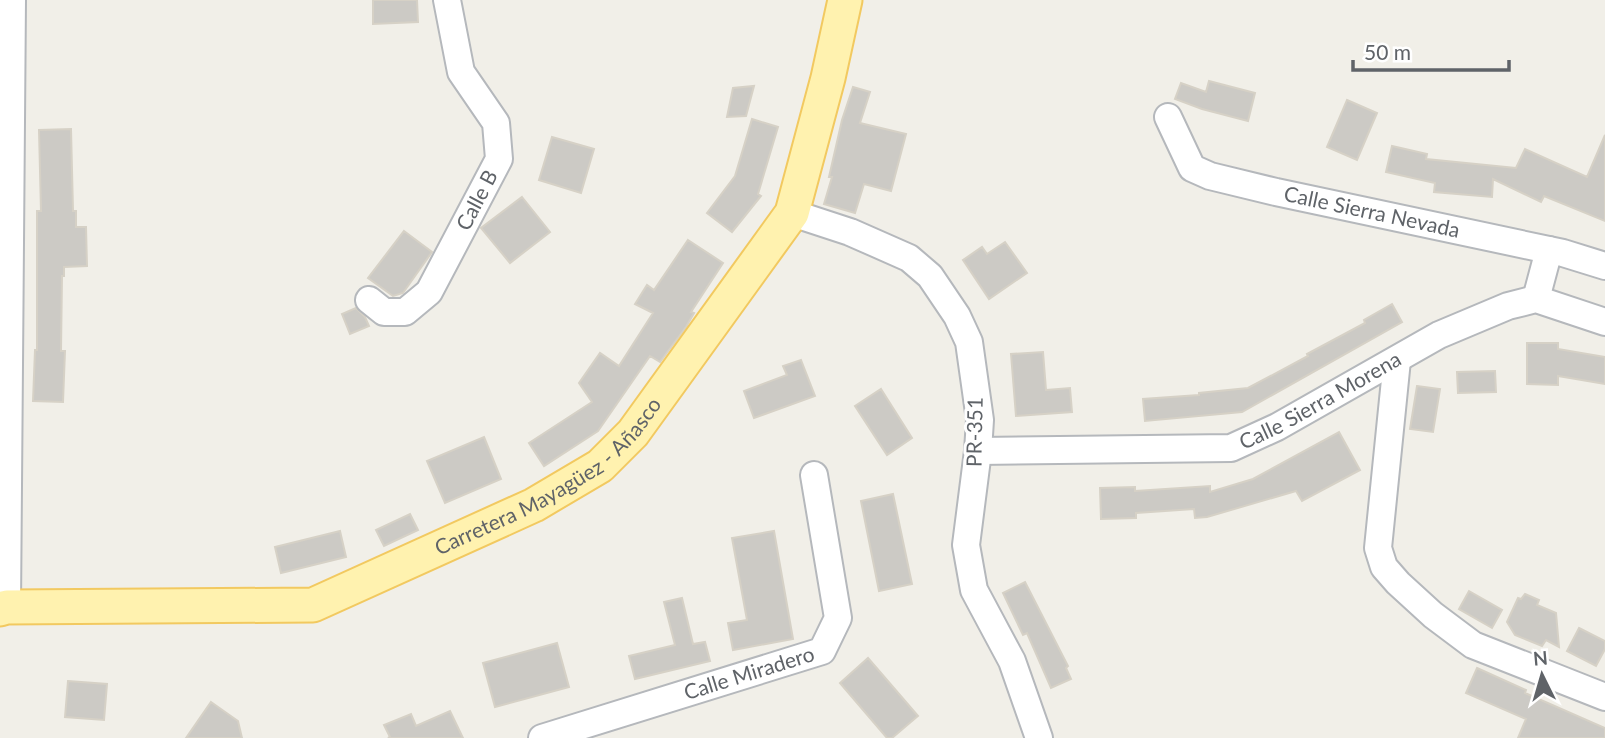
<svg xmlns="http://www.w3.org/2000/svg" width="1605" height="738" viewBox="0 0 1605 738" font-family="Lato,sans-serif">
<rect width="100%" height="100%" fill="#f1efe8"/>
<path fill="#cccac5" stroke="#d6d1c6" stroke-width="2" d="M 373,0 L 417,0 L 418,22 L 373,24 Z
M 1209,81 L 1255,93 L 1248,121 L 1202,109 L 1175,99 L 1181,83 L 1206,92 Z
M 754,86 L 746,116 L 727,117 L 733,88 Z
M 853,87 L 870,92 L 860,123 L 906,134 L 891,191 L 864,184 L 855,213 L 824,204 L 832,177 L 829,177 L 842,120 Z
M 1347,100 L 1377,113 L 1357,160 L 1327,147 Z
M 752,119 L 778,127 L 758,194 L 761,196 L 732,232 L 707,213 L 735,176 Z
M 71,129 L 73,211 L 76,211 L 76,227 L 86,227 L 87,266 L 64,267 L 64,276 L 62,276 L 61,351 L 65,351 L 63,402 L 33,401 L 35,350 L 37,350 L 37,211 L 41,211 L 39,130 Z
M 1605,135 L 1605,221 L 1544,196 L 1541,202 L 1493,179 L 1492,197 L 1434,192 L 1435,183 L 1386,172 L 1392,146 L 1427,154 L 1426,159 L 1516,168 L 1525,149 L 1587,177 Z
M 552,137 L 594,149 L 581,193 L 539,180 Z
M 522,197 L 550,232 L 510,263 L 481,228 Z
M 404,231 L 432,252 L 403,293 L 393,296 L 368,278 Z
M 688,240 L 723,263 L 691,312 L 694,313 L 686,327 L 660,362 L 650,356 L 598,431 L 544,466 L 529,443 L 592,402 L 579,383 L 600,353 L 619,366 L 653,313 L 635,304 L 647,285 L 654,290 Z
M 1005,242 L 1027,273 L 989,299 L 963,260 L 982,247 L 987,254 Z
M 1392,304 L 1402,322 L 1242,412 L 1145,421 L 1143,399 L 1199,395 L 1199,393 L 1248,388 L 1308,356 L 1307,354 L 1365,323 L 1364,320 Z
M 356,308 L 365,317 L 369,326 L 350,334 L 342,314 Z
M 1527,343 L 1558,343 L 1558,349 L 1605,357 L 1605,384 L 1558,376 L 1558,385 L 1527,384 Z
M 1043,352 L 1046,390 L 1070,388 L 1072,412 L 1016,416 L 1011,354 Z
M 801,360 L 815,396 L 754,418 L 744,391 L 787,375 L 783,366 Z
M 1495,371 L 1496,392 L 1458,393 L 1457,372 Z
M 1417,386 L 1440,389 L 1433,432 L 1410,429 Z
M 881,389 L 912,438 L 887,455 L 855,406 Z
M 1339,432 L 1360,470 L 1302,501 L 1296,491 L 1207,517 L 1195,518 L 1194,509 L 1136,513 L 1136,518 L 1101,519 L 1100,488 L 1135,487 L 1135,491 L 1210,486 L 1210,492 L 1253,479 Z
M 484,437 L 501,479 L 445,503 L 427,461 Z
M 893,494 L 912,584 L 879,591 L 861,501 Z
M 410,514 L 418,530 L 384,546 L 376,530 Z
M 340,531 L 346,557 L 281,573 L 275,547 Z
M 774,531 L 793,639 L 733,650 L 728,623 L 747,620 L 732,538 Z
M 1025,582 L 1068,666 L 1066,668 L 1071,679 L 1051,688 L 1027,633 L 1023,635 L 1003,593 Z
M 1469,591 L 1502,610 L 1492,628 L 1459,609 Z
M 1525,594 L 1539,600 L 1537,605 L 1556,613 L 1559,647 L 1546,640 L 1542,646 L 1515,635 L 1507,622 L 1518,598 L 1521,599 Z
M 682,598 L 693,644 L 705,642 L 710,661 L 635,679 L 629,656 L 675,645 L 664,602 Z
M 1579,628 L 1605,641 L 1605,649 L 1596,666 L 1567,651 Z
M 557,643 L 569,687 L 495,707 L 483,663 Z
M 868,658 L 918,716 L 892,738 L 887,738 L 840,683 Z
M 1477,668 L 1526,690 L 1525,693 L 1605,728 L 1605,738 L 1518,738 L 1526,719 L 1466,693 Z
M 68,681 L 107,684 L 104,720 L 65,717 Z
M 211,702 L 238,721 L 242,738 L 186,738 Z
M 450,711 L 463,738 L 388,738 L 390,737 L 384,725 L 411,714 L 416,726 Z"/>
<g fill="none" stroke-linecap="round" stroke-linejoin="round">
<g stroke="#b5b8bc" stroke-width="30">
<g id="minor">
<path id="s1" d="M 1168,117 L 1192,168 L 1210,176 L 1276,192 L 1563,253 L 1605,266"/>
<path d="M 792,213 L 850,232 L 909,258 L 930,276 L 957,316 L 969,342 L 980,420 L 978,451 L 966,545 L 974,590 L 1012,661 L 1039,738"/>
<path d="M 1536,299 L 1549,250"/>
<path id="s2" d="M 369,300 L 384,312 L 405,312 L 429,292 L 499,159 L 496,123 L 461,72 L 447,0"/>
<path d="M 1397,360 L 1378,548 L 1384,567 L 1398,583 L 1433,615 L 1473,645 L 1605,697"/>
<path id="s3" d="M 978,451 L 1231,448 L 1277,427 L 1439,335 L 1508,306 L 1536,299 L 1605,322"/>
<path d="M 7,607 L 12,0"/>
<path id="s4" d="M 542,738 L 822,651 L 838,618 L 814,475"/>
</g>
</g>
<g stroke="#f2c960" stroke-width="37">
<g id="major">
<path id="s5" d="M 0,609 L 7,607 L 313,605 L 534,505 L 600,466 L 633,433 L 792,213 L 828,78 L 845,0"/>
</g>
</g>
<use href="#minor" stroke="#fff" stroke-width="26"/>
<use href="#major" stroke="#fff2af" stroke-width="33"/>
</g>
<g text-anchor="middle" stroke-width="6" stroke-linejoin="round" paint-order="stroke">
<g font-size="21" fill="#5f6368" stroke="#fff">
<text dy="7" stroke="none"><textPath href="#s2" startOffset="175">Calle B</textPath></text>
<text dy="7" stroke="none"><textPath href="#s1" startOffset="242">Calle Sierra Nevada</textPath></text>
<text dy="7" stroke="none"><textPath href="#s3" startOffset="354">Calle Sierra Morena</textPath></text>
<text transform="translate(975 432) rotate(-89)" y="7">PR-351</text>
<text dy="7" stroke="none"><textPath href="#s5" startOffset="584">Carretera Mayagüez - Añasco</textPath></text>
<text dy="7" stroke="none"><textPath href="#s4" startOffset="217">Calle Miradero</textPath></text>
</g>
</g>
<g transform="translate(1542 675) rotate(355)" stroke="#ffffff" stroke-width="5" paint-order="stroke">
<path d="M0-5L12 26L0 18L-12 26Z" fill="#5f6368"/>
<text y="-10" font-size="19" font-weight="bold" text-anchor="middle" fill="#5f6368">N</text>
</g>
<path d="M1353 60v10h156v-10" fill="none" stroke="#5f6368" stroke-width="3.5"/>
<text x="1364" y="60" font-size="21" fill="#5f6368" stroke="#ffffff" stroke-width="5" paint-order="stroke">50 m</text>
</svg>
